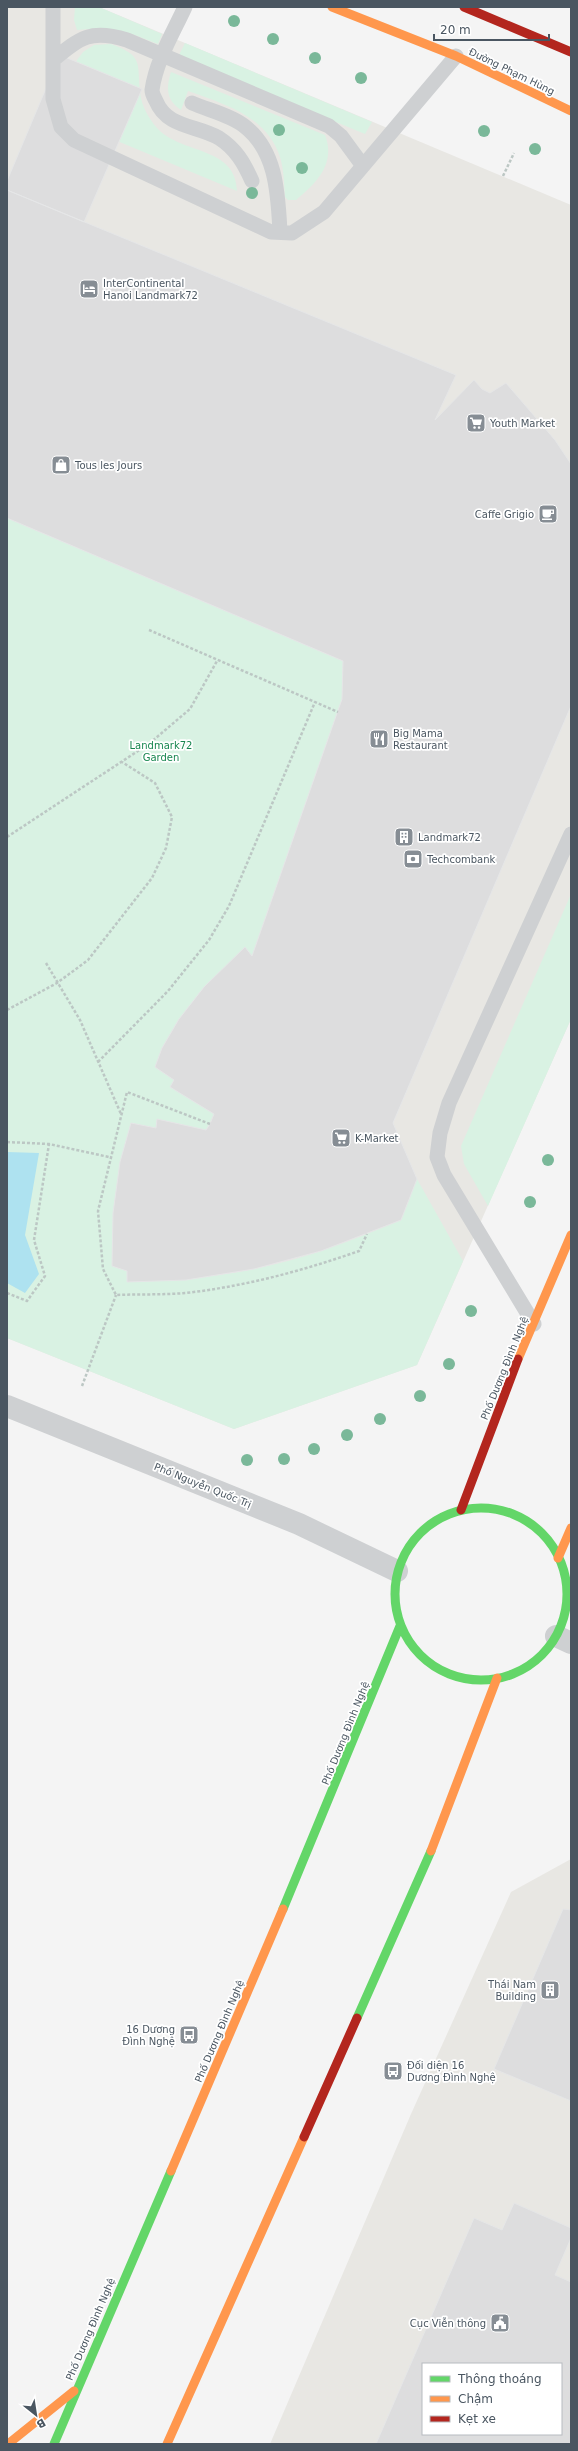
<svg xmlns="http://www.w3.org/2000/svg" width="578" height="2451" viewBox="0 0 578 2451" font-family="'DejaVu Sans',sans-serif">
<rect width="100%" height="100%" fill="#f4f4f4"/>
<path fill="#e8e7e3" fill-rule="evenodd" d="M 7,7 L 99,7 L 571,205 L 571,1019 L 417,1365 L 234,1429 L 7,1338 Z
M 571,1859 L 571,2444 L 270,2444 L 411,2114 L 511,1892 ZM 423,2364 L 561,2364 L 561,2434 L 423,2434 Z"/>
<path fill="#d9f2e3" d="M 75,7 L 99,7 L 162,34 L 158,44 C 126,31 113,26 77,30 L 74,20 Z
M 185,43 L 372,122 L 365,134 L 178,57 Z
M 111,44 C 144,56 137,63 140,92 C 141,106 151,123 161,132 C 187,154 236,148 237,191 L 91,130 L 72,86 L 77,60 L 83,52 L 94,45 Z
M 171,72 L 325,135 C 336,163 317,183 296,200 L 288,200 L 285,197 C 284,183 284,170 280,157 C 267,116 224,104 188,91 L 181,110 C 166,100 166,88 171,72 Z
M 7,518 L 343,661 L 342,699 L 252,956 L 179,1019 L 162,1048 L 155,1067 L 174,1080 L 171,1087 L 214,1114 L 206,1130 L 157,1119 L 156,1128 L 131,1123 C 116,1174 113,1214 112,1266 L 127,1271 L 127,1282 C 170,1280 212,1278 254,1269 C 305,1259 353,1240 401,1220 L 417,1179 L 463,1261 L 417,1365 L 234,1429 L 7,1338 Z
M 571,894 L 571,1019 L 488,1206 L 464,1164 L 461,1146 Z"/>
<path fill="#aee2f0" d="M 7,1152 L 39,1153 L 25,1235 L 39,1274 L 25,1293 L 7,1283 Z"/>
<path fill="#ddddde" stroke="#e5e6e7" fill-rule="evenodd" d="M 60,55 L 142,89 L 84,222 L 7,190 L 7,181 Z
M 7,190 L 456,375 L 435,420 L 474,380 L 482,389 L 490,393 L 506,383 L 555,440 L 571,464 L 571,706 L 393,1123 L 417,1179 L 401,1220 L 321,1251 L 254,1269 L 186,1280 L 127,1282 L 127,1271 L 112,1266 L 113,1213 L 120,1162 L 131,1123 L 156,1128 L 157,1119 L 206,1130 L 210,1124 L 214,1114 L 170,1087 L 174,1080 L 155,1067 L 162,1048 L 179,1019 L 204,987 L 245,947 L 252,956 L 342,699 L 343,661 L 7,518 Z
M 563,1909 L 571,1910 L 571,2101 L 494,2069 Z
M 514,2203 L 571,2228 L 571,2238 L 555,2275 L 571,2282 L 571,2444 L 376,2444 L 474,2218 L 502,2230 ZM 423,2364 L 561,2364 L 561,2434 L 423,2434 Z"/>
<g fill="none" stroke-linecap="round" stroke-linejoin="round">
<path stroke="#bcc7c4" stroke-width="2.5" stroke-dasharray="3 2" stroke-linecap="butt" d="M 503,176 L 514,153
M 149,630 L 338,712
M 7,837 L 150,743 L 190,709 L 217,661
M 46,963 L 80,1020 L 121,1114
M 7,1010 L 57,983 L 88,960 L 152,878 L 166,848 L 172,817 L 155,783 L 122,762
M 98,1062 L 168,991 L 209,940 L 229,906 L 315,702
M 210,1124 L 127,1092 L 98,1211 L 103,1269 L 116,1295 C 139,1294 163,1295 186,1293 C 246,1286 302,1271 359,1251 L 367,1234
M 7,1142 L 49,1144 L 109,1157
M 7,1293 L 27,1301 L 45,1276 L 34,1240 L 49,1144
M 82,1386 L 116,1295"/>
<path stroke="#ced0d2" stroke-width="15" d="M 53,7 L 53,99 L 61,127 L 74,140 L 271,232 L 292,233 L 324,212 L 456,56
M 185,7 C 173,33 156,61 152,90 C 152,94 154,97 156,101 C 167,128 197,125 219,138 C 236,149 244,163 252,181
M 53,60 C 81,37 91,29 127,40 L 329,126 L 341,136 L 363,166
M 192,103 C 208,110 230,115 243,125 C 277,150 278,195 280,232
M 534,1324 L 444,1175 L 437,1157 L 440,1133 L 449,1103 L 571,834"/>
<path stroke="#ced0d2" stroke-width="22" d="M 7,1406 L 299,1524 L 397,1571
M 556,1636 L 571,1643"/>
<path stroke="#63d668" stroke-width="9" d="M395 1594a86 86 0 1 1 172 0a86 86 0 1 1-172 0Z
M 283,1909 L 400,1626
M 357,2018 L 431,1851
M 54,2444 L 171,2171"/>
<path stroke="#ff974d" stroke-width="9" d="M 332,7 L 456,56 L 571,111
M 518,1359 L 571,1235
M 558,1558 L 571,1528
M 431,1851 L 497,1678
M 171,2171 L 283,1909
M 8,2444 L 74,2391
M 167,2444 L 304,2137"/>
<path stroke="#b3261e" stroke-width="9" d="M 464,7 L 571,52
M 461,1510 L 518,1359
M 304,2137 L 357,2018"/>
</g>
<g fill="#7ab899">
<circle cx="234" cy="21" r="6"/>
<circle cx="273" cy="39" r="6"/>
<circle cx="315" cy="58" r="6"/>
<circle cx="361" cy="78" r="6"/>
<circle cx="279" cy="130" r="6"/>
<circle cx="484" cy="131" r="6"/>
<circle cx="535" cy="149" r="6"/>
<circle cx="302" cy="168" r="6"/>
<circle cx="252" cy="193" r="6"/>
<circle cx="548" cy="1160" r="6"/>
<circle cx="530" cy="1202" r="6"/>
<circle cx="471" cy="1311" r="6"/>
<circle cx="449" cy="1364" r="6"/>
<circle cx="420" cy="1396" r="6"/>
<circle cx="380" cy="1419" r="6"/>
<circle cx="347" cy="1435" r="6"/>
<circle cx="314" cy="1449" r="6"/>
<circle cx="284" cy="1459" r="6"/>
<circle cx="247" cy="1460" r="6"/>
</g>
<defs>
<g id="hotel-square" transform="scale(1)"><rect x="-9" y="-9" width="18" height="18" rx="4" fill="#868d94" stroke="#fff"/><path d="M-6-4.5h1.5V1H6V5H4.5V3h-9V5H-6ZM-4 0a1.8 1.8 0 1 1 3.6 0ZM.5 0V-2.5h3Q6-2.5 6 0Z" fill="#fff"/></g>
<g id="supermarket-square" transform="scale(1)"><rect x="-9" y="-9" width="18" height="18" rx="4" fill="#868d94" stroke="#fff"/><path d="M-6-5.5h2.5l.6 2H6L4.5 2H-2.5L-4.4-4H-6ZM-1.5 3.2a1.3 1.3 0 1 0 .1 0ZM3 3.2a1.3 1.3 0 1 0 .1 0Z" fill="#fff"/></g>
<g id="shop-square" transform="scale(1)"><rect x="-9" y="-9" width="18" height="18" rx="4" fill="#868d94" stroke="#fff"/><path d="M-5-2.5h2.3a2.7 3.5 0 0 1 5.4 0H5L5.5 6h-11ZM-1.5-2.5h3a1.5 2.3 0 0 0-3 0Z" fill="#fff"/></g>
<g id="cafe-square" transform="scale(1)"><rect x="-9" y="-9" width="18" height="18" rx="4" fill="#868d94" stroke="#fff"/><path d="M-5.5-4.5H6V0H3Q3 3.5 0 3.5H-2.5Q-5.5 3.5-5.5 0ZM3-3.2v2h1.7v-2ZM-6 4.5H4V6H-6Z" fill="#fff"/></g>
<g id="restaurant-square" transform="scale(1)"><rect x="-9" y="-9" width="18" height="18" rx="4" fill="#868d94" stroke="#fff"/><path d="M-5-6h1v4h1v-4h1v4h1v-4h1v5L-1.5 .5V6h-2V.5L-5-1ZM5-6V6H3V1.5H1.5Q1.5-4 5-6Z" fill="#fff"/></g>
<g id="building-square" transform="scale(1)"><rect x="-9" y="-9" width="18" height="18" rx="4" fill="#868d94" stroke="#fff"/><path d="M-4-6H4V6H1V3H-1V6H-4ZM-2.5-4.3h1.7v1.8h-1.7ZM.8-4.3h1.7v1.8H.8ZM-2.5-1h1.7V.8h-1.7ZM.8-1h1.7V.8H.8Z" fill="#fff"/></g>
<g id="bank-square" transform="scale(1)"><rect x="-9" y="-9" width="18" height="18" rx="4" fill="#868d94" stroke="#fff"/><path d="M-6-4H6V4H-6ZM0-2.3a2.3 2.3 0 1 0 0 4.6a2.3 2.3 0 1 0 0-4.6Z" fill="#fff"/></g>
<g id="bus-square" transform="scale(1)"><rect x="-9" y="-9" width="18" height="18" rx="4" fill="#868d94" stroke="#fff"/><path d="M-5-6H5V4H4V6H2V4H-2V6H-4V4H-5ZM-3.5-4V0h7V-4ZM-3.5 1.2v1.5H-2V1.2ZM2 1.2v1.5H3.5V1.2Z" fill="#fff"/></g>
<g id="civic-square" transform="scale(1)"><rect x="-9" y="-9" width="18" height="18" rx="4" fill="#868d94" stroke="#fff"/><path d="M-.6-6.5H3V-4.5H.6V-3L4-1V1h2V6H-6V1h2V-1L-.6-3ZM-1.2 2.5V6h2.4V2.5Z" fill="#fff"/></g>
</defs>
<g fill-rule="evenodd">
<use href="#hotel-square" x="89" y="289"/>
<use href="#supermarket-square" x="476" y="423"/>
<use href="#shop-square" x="61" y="465"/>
<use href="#cafe-square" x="548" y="514"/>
<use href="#restaurant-square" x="379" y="739"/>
<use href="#building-square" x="404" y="837"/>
<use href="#bank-square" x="413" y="859"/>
<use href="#supermarket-square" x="341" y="1138"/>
<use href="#building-square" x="550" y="1990"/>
<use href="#bus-square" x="189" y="2035"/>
<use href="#bus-square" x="393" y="2071"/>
<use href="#civic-square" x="500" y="2323"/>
</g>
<g text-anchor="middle" stroke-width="3.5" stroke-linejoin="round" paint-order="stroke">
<g font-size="10" fill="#4a5661" stroke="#fff">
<text transform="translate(512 71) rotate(26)" y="4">Đường Phạm Hùng</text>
<text transform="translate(504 1368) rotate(-68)" y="4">Phố Dương Đình Nghệ</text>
<text transform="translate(203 1485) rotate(22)" y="4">Phố Nguyễn Quốc Trị</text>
<text transform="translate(345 1733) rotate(-68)" y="4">Phố Dương Đình Nghệ</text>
<text transform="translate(219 2031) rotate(-67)" y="4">Phố Dương Đình Nghệ</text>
<text transform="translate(90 2329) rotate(-67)" y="4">Phố Dương Đình Nghệ</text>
</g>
<g font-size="10" fill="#4a5661" stroke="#fff" text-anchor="start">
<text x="103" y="287">InterContinental<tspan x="103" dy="12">Hanoi Landmark72</tspan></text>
<text x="490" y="427">Youth Market</text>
<text x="75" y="469">Tous les Jours</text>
<text x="534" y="518" text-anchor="end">Caffe Grigio</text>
<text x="393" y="737">Big Mama<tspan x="393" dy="12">Restaurant</tspan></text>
<text x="418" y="841">Landmark72</text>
<text x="427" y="863">Techcombank</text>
<text x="355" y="1142">K-Market</text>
<text x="536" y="1988" text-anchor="end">Thái Nam<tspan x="536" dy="12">Building</tspan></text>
<text x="175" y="2033" text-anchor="end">16 Dương<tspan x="175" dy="12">Đình Nghệ</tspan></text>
<text x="407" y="2069">Đối diện 16<tspan x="407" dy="12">Dương Đình Nghệ</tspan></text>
<text x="486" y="2327" text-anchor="end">Cục Viễn thông</text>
</g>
<g font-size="10" fill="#17864f" stroke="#fff">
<text x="161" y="749">Landmark72<tspan x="161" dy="12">Garden</tspan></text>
</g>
</g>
<rect width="578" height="2451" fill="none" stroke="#4a5661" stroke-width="16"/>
<rect x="422" y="2363" width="140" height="72" fill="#ffffff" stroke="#b7bbc0"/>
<rect x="430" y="2376" width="20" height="6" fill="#63d668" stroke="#b7bbc0"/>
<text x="458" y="2383" font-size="12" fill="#4a5661">Thông thoáng</text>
<rect x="430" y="2396" width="20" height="6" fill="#ff974d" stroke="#b7bbc0"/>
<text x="458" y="2403" font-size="12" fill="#4a5661">Chậm</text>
<rect x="430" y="2416" width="20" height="6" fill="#b3261e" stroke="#b7bbc0"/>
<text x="458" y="2423" font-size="12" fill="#4a5661">Kẹt xe</text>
<g transform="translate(36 2415) rotate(150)" stroke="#ffffff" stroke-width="3" paint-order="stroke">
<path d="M0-3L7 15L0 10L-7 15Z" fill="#4a5661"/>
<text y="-6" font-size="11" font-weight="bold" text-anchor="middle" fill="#4a5661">B</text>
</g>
<path d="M434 34v6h115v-6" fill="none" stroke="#4a5661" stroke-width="2"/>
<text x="440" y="34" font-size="12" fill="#4a5661" stroke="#ffffff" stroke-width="3" paint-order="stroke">20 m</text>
</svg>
